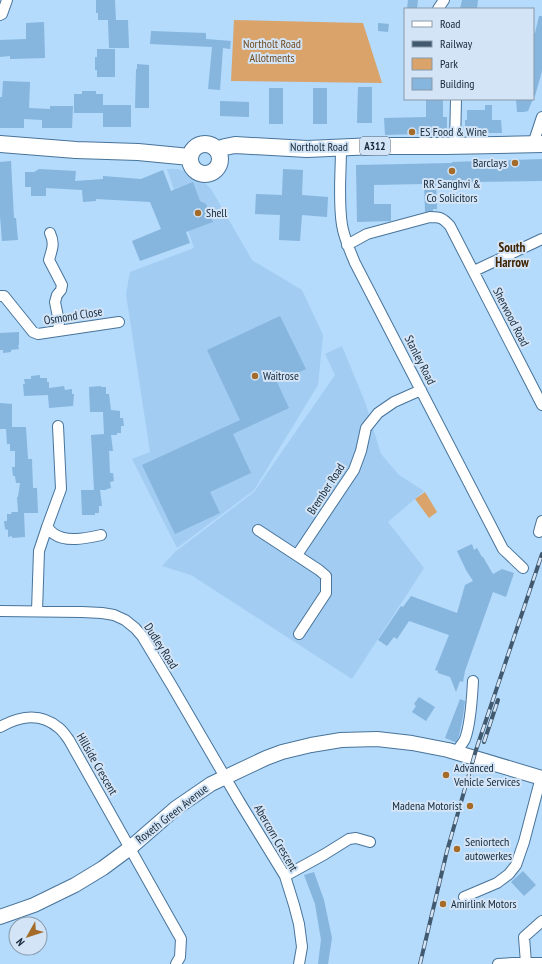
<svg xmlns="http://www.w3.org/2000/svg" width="542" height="964" viewBox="0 0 542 964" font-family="'PT Sans Narrow',sans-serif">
<rect width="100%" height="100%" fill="#b4dafc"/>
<path fill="#a2ccf1" d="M 167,169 L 177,169 L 196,174 L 211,189 L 252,260 L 302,290 L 323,335 L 318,385 L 254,490 L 177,548 L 132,459 L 150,452 L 126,294 L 130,272 L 194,248 Z
M 342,346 L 365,402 L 381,454 L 399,475 L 424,491 L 388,522 L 424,568 L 352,679 L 191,575 L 162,566 L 175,552 L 254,492 L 335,375 L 325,354 Z"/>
<path fill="#daa36a" d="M 234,20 L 363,23 L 382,83 L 231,81 Z
M 425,492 L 437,512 L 429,518 L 415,499 Z"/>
<path fill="#86b5de" d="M 96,0 L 115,0 L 116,20 L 128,20 L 129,48 L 109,48 L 108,20 L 98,20 L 98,13 L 96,13 Z
M 408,0 L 418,0 L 417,9 L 407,9 Z
M 462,0 L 478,0 L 477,9 L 460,9 Z
M 539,16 L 542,16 L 542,71 L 535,96 L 533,95 L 533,32 L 535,33 Z
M 44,22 L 45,58 L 10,59 L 10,56 L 0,57 L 0,40 L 26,39 L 26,23 Z
M 378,23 L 389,24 L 388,32 L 378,31 Z
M 151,31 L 206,33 L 206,39 L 231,41 L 230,49 L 223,48 L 220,90 L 208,89 L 212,47 L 150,44 Z
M 97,49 L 115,49 L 115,77 L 97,77 L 97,70 L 95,70 L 95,57 L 97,57 Z
M 137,64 L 149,65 L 149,108 L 135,108 L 136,69 L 137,69 Z
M 3,81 L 30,82 L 29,108 L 50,109 L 50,106 L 73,106 L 72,128 L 42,128 L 42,120 L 24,119 L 24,128 L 0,128 L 0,97 L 2,97 Z
M 358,87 L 372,87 L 372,123 L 357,123 Z
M 269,88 L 283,88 L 283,124 L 269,124 Z
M 313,88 L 327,88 L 327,124 L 313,124 Z
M 82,91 L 96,91 L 96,94 L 103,94 L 103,105 L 131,105 L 131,127 L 103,127 L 103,113 L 74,113 L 74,94 L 82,94 Z
M 426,99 L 443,99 L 443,117 L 447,117 L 447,133 L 385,135 L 384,118 L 426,117 Z
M 516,99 L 533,99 L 528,111 L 524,112 L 517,112 Z
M 220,101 L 249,102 L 249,117 L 220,116 Z
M 485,105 L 492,105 L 492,120 L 501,120 L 502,133 L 465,133 L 465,120 L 467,120 L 467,110 L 485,110 Z
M 542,159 L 542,181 L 470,182 L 470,183 L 452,183 L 452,180 L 436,180 L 437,209 L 433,209 L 433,211 L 425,212 L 424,184 L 374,185 L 374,204 L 391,204 L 391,221 L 357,222 L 356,165 L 452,163 L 452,162 Z
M 11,161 L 14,218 L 16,218 L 18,240 L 2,241 L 0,216 L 0,162 Z
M 39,169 L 76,171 L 75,181 L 103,179 L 103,176 L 141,179 L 163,170 L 171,191 L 193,182 L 200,201 L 206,204 L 213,222 L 186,232 L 190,243 L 140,261 L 132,241 L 161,229 L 150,202 L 96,199 L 96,201 L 83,202 L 82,190 L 46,188 L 46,196 L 31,196 L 31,187 L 25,187 L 25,172 L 34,172 Z
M 283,169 L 303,170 L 302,195 L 328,197 L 327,217 L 302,215 L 300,241 L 279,240 L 280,215 L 255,214 L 256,194 L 282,195 Z
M 280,316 L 306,369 L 277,382 L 289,408 L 233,434 L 251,473 L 210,492 L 220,513 L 175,534 L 142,465 L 240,420 L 207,350 Z
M 19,332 L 19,345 L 18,345 L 19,349 L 11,350 L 11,352 L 3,353 L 3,350 L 0,350 L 0,333 Z
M 40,375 L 40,378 L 47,378 L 47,382 L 49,382 L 49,388 L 64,386 L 65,390 L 72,389 L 72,394 L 74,394 L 73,406 L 49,408 L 48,395 L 24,396 L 23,384 L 25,384 L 24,379 L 31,379 L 31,376 Z
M 101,386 L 101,387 L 106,387 L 106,394 L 109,394 L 111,410 L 120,411 L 120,418 L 123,418 L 124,426 L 121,426 L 121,433 L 117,433 L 117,435 L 111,435 L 113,451 L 109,451 L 110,473 L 113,473 L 114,481 L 110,482 L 111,488 L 107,489 L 106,490 L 100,490 L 102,506 L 99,506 L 99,513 L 95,513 L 95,515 L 82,515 L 81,490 L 94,490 L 91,435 L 104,434 L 103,412 L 90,412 L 89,387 Z
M 0,403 L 12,404 L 12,427 L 26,427 L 28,459 L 32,459 L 33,488 L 37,488 L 38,513 L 24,513 L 25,537 L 12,538 L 12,536 L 8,537 L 8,530 L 5,529 L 4,521 L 7,521 L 7,514 L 11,514 L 12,512 L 18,512 L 17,497 L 18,497 L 20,483 L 16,483 L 15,476 L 13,476 L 12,467 L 15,467 L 15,451 L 10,451 L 10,444 L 7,444 L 6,429 L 0,429 Z
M 472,544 L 474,550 L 477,548 L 482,557 L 483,557 L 493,574 L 502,569 L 514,573 L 506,597 L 493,592 L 465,671 L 463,682 L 460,681 L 456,692 L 450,677 L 438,673 L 438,671 L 435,670 L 449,635 L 409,621 L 397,639 L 394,637 L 387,646 L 378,640 L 401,606 L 403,607 L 411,596 L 457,613 L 465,585 L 473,581 L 466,570 L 457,551 Z
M 419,697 L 435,707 L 426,721 L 412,712 L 416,706 L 414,704 Z
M 460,699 L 465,701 L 463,717 L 459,736 L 456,742 L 455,742 L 445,738 Z
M 523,871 L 536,885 L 524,896 L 511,882 Z
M 314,872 L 324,900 L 332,938 L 328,964 L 318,964 L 321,940 L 315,904 L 304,875 Z"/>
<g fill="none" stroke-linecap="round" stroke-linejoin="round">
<g stroke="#48749a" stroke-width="12">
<path id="street" d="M 438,9 L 444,0
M 0,15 L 2,14 L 7,0
M 533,144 L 542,117
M 455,146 L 456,99
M 341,148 C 341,173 338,200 342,225 C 344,238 350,251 355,263 L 503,549 L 523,568
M 50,233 C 55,244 52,249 49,260 L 62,285 L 61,290 L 57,295 L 55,302 L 59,322 L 58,331
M 347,245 L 367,234 L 430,217 C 440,217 443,218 450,226 L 542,405
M 474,271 L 542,239
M 0,296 L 4,296 L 33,332 L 38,334 L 119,322
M 47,527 C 49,529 51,532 54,534 C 67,543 87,538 101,535
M 258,530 L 319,570 L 326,576 L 326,593 L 299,634
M 539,532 L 542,521
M 297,555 L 354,470 L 361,451 L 366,428 L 378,413 L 394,402 L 421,390
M 0,611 L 82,612 L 102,613 L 114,615 L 125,620 L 135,628 L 142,636 L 172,686 L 239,801 L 285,876 L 294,905 L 299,924 L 302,947 L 299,964
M 37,611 L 39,551 L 47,527 L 61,489 L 58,426
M 0,727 C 20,716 40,712 59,728 C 63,731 66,736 69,740 L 181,939 L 180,957 L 176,964
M 456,752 C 459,748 463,743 465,739 C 471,723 472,698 473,681
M 285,876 L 325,854 L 349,839 L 356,838 L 370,842
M 464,897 L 497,883 L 509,874 L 516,865 L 524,842 L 541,777
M 526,963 L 524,937 L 542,921
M 498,964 L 513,963 L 542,963"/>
</g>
<g stroke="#48749a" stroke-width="16">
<path id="secondary" d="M 0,917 L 34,905 L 75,885 L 103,868 L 130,848 L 176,808 L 211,784 L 266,758 L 282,752 L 311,745 L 341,740 L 377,739 L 412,743 L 448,750 L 542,778"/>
</g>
<g stroke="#48749a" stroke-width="18">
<path id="primary" d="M190 159a15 15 0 1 1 30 0a15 15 0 1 1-30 0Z
M 0,144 L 76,150 L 138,152 L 190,157
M 217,150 L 225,147 L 235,145 L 307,149 L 375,146 L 446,146 L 542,144"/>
</g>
<use href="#street" stroke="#fff" stroke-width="10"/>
<use href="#secondary" stroke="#fff" stroke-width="14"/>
<use href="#primary" stroke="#fff" stroke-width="16"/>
<g stroke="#425a6f" stroke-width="4">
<path id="rail" d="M 484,742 L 498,700
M 420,964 L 447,851 L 476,750 L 542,554"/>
</g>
<use href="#rail" stroke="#d2e4f6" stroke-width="2.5" stroke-dasharray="8" stroke-linecap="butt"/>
</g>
<g fill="#a46b29" stroke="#d2e4f6" stroke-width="1.5">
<circle cx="412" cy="132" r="4"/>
<circle cx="515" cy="163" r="4"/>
<circle cx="452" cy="171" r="4"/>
<circle cx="198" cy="213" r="4"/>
<circle cx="255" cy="376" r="4"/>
<circle cx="446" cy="775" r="4"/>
<circle cx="470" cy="806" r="4"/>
<circle cx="457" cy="849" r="4"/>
<circle cx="443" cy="904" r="4"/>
</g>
<g text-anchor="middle" stroke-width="4" stroke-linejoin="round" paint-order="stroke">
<rect fill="#d2e4f6" stroke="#4e6172" stroke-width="1" x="360" y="137" width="30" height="18" rx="3"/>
<g font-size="11" font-weight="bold" fill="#162939">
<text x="375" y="150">A312</text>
</g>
<g font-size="12" fill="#714c22" stroke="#d2e4f6">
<text x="272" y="48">Northolt Road<tspan x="272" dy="14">Allotments</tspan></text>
</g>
<g font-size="12" fill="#162939" stroke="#d2e4f6" text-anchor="start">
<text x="420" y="136">ES Food &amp; Wine</text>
<text x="507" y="167" text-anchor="end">Barclays</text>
<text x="452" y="188" text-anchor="middle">RR Sanghvi &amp;<tspan x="452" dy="14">Co Solicitors</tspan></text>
<text x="206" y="217">Shell</text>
<text x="263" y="380">Waitrose</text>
<text x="454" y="772">Advanced<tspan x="454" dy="14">Vehicle Services</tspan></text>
<text x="462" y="810" text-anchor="end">Madena Motorist</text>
<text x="465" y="846">Seniortech<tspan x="465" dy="14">autowerkes</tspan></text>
<text x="451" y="908">Amirlink Motors</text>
</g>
<g font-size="12" fill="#162939" stroke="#d2e4f6">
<text x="319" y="151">Northolt Road</text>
<text transform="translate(73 316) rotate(-9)" y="4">Osmond Close</text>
<text transform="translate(511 317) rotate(63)" y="4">Sherwood Road</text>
<text transform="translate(420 360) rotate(63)" y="4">Stanley Road</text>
<text transform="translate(326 489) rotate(-57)" y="4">Brember Road</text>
<text transform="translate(161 646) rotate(57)" y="4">Dudley Road</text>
<text transform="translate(97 764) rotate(60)" y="4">Hillside Crescent</text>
<text transform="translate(172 814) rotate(-38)" y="4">Roxeth Green Avenue</text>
<text transform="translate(276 838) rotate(60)" y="4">Abercorn Crescent</text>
</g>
<g font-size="13" font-weight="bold" fill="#422706" stroke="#d2e4f6">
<text x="512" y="252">South<tspan x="512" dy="15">Harrow</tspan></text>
</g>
</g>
<rect x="404" y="8" width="130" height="92" fill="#d2e4f6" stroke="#8799aa"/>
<rect x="412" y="21" width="20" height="6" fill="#ffffff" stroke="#8799aa"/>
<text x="440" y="28" font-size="12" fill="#162939">Road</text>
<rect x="412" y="41" width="20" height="6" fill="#425a6f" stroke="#8799aa"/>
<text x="440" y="48" font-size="12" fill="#162939">Railway</text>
<rect x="412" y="58" width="20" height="12" fill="#daa36a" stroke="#8799aa"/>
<text x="440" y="68" font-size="12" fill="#162939">Park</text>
<rect x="412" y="78" width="20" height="12" fill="#86b5de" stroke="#8799aa"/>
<text x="440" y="88" font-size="12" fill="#162939">Building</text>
<g transform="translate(28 936) rotate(231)"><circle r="19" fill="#d2e4f6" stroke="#8799aa"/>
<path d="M0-3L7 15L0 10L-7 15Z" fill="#a46b29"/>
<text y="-6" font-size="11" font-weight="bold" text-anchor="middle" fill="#162939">N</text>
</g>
</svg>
